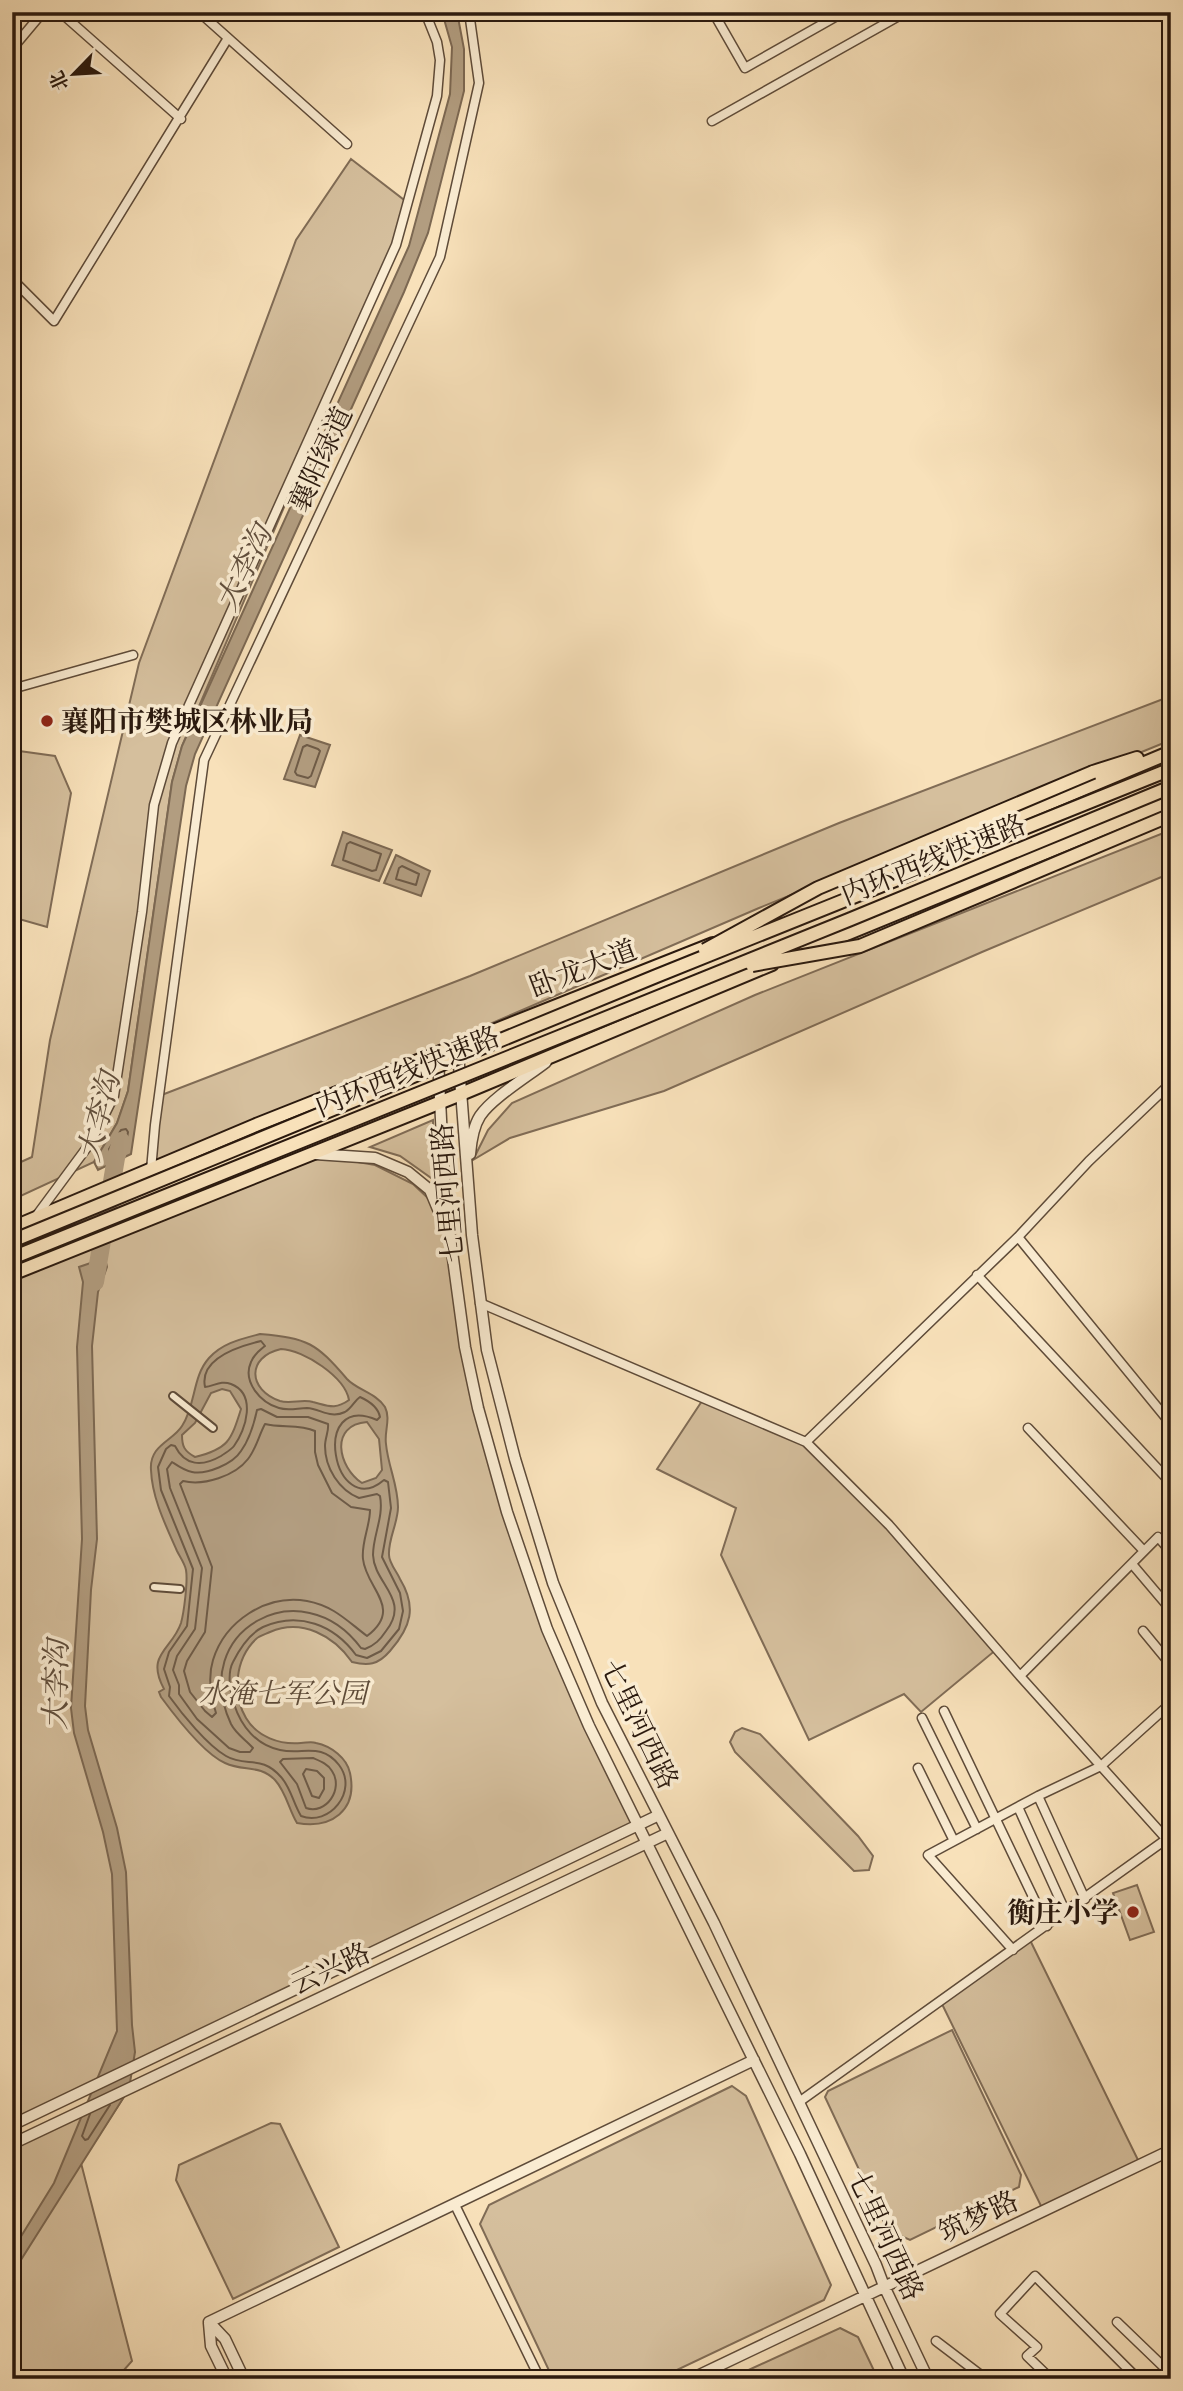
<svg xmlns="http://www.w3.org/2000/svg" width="1183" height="2391" viewBox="0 0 1183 2391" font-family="Vollkorn,'Noto Serif SC',serif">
<rect width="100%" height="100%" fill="#f8e1ba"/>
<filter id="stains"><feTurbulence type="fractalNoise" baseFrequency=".00286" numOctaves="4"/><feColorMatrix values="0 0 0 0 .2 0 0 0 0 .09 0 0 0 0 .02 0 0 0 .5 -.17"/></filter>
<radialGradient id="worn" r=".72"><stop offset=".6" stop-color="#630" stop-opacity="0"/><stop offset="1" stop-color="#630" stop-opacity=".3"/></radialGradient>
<path fill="#d5bf9d" stroke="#806c56" stroke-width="2" d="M 351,159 L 408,203 L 396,245 L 182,746 L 172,782 L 128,1091 L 117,1123 L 94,1162 L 12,1200 L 12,1166 L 32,1157 L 50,1040 L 139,663 L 296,240 Z
M 1171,696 L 1171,740 L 759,908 L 151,1170 L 159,1096 L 470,976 L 839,823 Z
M 12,750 L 55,756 L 71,793 L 47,927 L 12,917 Z
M 1171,830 L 1171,873 L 982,952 L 664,1091 L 510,1138 L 473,1160 L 488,1130 L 512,1103 L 755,995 Z
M 12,989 L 18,1001 L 12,1060 Z
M 433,1120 L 434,1180 L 400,1156 L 370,1147 Z
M 311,1154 L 375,1165 L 413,1184 L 430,1200 L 449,1236 L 478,1408 L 547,1629 L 639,1824 L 12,2125 L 12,1274 Z
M 704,1398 L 806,1442 L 889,1525 L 997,1649 L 921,1712 L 904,1694 L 809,1740 L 721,1555 L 736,1508 L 657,1469 Z
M 742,1728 L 760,1734 L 858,1836 L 873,1856 L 869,1870 L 854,1871 L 735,1752 L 730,1742 L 735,1732 Z
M 1137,1885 L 1154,1932 L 1130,1940 L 1113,1893 Z
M 1029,1938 L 1140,2164 L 1043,2210 L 941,2002 Z
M 952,2030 L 1021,2175 L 1019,2187 L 910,2240 L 890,2231 L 885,2225 L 825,2097 L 828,2091 Z
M 732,2086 L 746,2096 L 831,2285 L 824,2300 L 658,2379 L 553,2379 L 480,2224 L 489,2205 Z
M 129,2089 L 81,2163 L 132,2361 L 116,2379 L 12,2379 L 12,2144 Z
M 271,2123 L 280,2124 L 339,2247 L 233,2299 L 176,2180 L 179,2165 Z
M 840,2328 L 858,2337 L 878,2379 L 729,2379 Z"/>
<path fill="#b29d80" stroke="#7c6852" stroke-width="2" fill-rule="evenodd" d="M 442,12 L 457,12 L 464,49 L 464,91 L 428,233 L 404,292 L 195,754 L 186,786 L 131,1154 L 98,1170 L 94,1162 L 117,1123 L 128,1091 L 172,782 L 182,746 L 409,246 L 450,94 L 452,47 Z
M 300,735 L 330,745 L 315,787 L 284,779 Z
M 343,832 L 392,850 L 379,881 L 332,865 Z
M 396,855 L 430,871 L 421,896 L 384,883 Z
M 105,1258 L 107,1267 L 98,1292 L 92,1346 L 97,1539 L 91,1590 L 85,1706 L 88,1730 L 117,1828 L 126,1872 L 132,2025 L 135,2052 L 129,2089 L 12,2274 L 12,2251 L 54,2183 L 117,2031 L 112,1874 L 103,1832 L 74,1733 L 71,1708 L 82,1539 L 77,1347 L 83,1282 L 79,1267 Z
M 260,1334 C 308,1338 316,1343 347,1379 C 357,1390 376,1393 385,1407 C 391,1419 384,1432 386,1444 C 388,1466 398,1485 398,1507 C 398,1523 388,1539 389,1555 C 389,1563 397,1572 400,1579 C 417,1607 411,1627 390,1651 C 378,1665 368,1666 352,1662 C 334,1636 302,1618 270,1632 C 266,1634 259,1636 256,1639 C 235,1659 232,1694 246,1718 C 257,1737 280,1745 301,1743 C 306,1743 311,1741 316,1743 C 331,1746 347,1758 350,1773 C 358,1811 331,1829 297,1823 C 289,1810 286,1792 275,1780 C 259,1764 244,1772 225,1763 C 204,1754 175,1716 161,1697 L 159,1692 L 164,1689 C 145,1654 172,1650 181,1623 C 184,1612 188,1581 186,1570 C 185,1564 180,1557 177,1551 C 166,1526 152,1498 151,1470 C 149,1445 173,1441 182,1426 C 196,1405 192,1377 209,1358 C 222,1343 241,1339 260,1334 ZM 281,1349 C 304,1350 345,1377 349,1400 C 335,1410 329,1406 313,1402 C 303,1399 290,1404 280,1401 C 248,1390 246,1357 281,1349 ZM 222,1389 L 230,1391 L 241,1409 C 231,1441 228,1449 195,1457 C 184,1451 182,1446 182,1435 L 195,1423 L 211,1393 ZM 367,1422 L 379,1439 L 382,1470 L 376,1478 L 362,1483 C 338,1467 329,1425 367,1422 Z"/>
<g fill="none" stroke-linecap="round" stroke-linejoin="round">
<path stroke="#6e5b47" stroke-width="2" d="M 307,745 L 318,749 L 320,751 L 311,776 L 308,778 L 297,775 L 295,772 L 303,747 Z
M 350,842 L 381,854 L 376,870 L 372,871 L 343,860 L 347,844 Z
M 402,866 L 419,874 L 416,885 L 396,879 L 399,868 Z
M 126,1129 L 128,1132 L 125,1149 L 111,1154 L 109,1149 L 121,1130 Z
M 261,1341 L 265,1346 C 260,1350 254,1354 251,1362 C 242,1382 261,1403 279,1408 C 288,1411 298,1408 307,1408 C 321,1409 330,1419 345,1412 C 352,1408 354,1401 360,1397 C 369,1401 378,1407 380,1417 L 377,1420 C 309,1390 333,1523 384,1480 L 388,1482 L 391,1508 L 382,1557 L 400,1593 L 403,1611 L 399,1629 L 381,1651 L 367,1658 L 356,1655 C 334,1625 299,1611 263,1627 C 249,1634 240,1648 233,1662 C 227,1673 230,1693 234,1704 C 241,1726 256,1745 280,1750 C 303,1755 321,1742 339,1765 C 359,1791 329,1827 301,1816 C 293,1803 291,1788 281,1777 C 261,1754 246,1768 226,1756 C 207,1745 182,1714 169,1696 L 170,1687 L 164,1669 L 169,1652 L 187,1626 L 193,1569 L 161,1490 L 158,1467 L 166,1449 L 171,1445 L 175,1446 C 185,1466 202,1467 221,1456 C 225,1453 231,1450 234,1446 C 246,1430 257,1394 231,1384 C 221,1380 214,1386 205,1387 C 199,1358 240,1346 261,1341 Z
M 261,1409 L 277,1417 L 308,1417 L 328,1424 C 329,1431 325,1438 325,1446 C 325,1468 339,1490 359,1498 L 377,1494 L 380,1496 C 384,1517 373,1535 373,1555 C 374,1584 411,1599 386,1631 C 380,1640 375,1645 365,1649 L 361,1648 C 302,1568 187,1630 231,1724 C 236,1734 246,1740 253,1748 L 250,1752 L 240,1752 L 229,1748 L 197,1719 L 179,1694 L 179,1685 L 173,1670 L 177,1656 L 195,1629 L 202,1568 L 170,1488 L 167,1469 L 172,1462 C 178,1466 185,1471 192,1472 C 206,1475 233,1464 241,1451 C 249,1440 254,1424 257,1410 Z
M 265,1424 C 281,1428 300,1424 315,1431 L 315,1452 L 318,1465 L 332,1493 L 351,1507 L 370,1510 C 370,1526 361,1543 363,1559 C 366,1589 404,1608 367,1636 C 347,1621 334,1606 307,1601 C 266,1594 225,1621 213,1660 C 208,1676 211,1697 216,1713 L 212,1717 L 205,1711 L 190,1692 L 184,1671 L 187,1661 L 205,1632 L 212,1567 L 180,1484 L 183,1481 C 204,1486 235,1476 248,1459 C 256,1449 259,1435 265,1424 Z
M 313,1758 C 320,1761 328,1764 332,1771 C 344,1789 326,1815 306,1808 L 297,1784 L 280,1762 L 283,1759 Z
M 306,1769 L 317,1771 L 324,1778 L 324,1789 L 319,1798 L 312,1796 L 303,1774 Z
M 90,2114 L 82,2136 L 85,2140 L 88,2139 L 110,2105"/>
<path stroke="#b29d80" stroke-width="18" d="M 95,1282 L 116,1158 L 121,1141"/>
<g stroke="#5e4b39" stroke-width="10">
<path id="pedestrian" d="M 173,1396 L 213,1428
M 154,1587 L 180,1589"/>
</g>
<g stroke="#5e4b39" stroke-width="11">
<path id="minor" d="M 60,12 L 181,119
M 199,12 L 347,144
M 713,12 L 745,68 L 844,12
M 12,49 L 43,12
M 712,121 L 906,12
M 12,279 L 54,321 L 228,38
M 12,689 L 133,655
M 151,1170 L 155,1125 L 204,760 L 440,257 L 479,83 L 469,12
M 37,1215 L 91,1142 L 114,1096 L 142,912 L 154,805 L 172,743 L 396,245 L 437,96 L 440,60 L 437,42 L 425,12
M 1018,1237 L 1171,1424
M 977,1275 L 1171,1483
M 480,1303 L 806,1442 L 889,1525 L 1020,1676 L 1171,1844
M 1028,1428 L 1144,1551
M 806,1442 L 1018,1237 L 1089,1161 L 1171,1083
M 1132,1564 L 1171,1610
M 1143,1631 L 1171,1665
M 1020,1676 L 1158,1537 L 1171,1552
M 944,1711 L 1047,1926
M 922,1718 L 977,1829
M 918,1768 L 954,1841
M 1038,1796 L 1085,1899
M 1018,1807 L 1066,1913
M 1013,1950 L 928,1855 L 1038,1796 L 1101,1766 L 1171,1703
M 799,2102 L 1168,1838
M 455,2205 L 540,2379
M 1117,2322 L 1171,2374
M 936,2341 L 986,2379
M 1051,2379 L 1027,2356 L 1037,2347 L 1000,2314 L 1035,2276 L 1138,2379"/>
</g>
<g stroke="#5e4b39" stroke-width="13">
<path id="tertiary" d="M 458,1052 L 472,1235 L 487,1350 L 515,1459 L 553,1583 L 602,1703 L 714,1923 L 876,2265 L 884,2286 L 928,2379
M 438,1059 L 445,1200 L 465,1347 L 478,1408 L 507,1512 L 547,1629 L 589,1726 L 800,2154 L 904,2379
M 315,1154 L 375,1158 L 408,1172 L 430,1190 L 445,1226
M 470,1154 C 471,1142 473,1127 480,1116 C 492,1098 528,1076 546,1062
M 12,2125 L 659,1815
M 12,2144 L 668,1833
M 209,2322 L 754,2060
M 209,2322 L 225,2339 L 244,2379
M 209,2323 L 211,2346 L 227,2379
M 691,2379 L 1171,2150"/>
</g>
<g stroke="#2a190e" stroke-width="16">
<path id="trunk" d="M 1093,772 L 1137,758
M 768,921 L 1171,752
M 795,955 L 1171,801
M 12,1228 L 256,1125 L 713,944
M 12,1274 L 461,1094 L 772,964"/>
</g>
<use href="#pedestrian" stroke="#faecd2" stroke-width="6"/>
<use href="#minor" stroke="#faecd2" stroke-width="8"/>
<use href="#tertiary" stroke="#faecd2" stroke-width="10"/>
<use href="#trunk" stroke="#f8e1ba" stroke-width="12"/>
<g stroke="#2a190e" stroke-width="16" stroke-linecap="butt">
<path id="trunk-bridge" d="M 705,950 L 818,888 L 1093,772
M 752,965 L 860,946 L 1171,815
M 12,1241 L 654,977 L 1171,769
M 12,1258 L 851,919 L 1171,787"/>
</g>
<use href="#trunk-bridge" stroke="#f8e1ba" stroke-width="12"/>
</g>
<g fill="#8f2418" stroke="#faecd2" stroke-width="2.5">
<circle cx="47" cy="721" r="7"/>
<circle cx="1133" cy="1912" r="7"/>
</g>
<g text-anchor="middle" stroke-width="7" stroke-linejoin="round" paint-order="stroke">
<g font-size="28" fill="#2a190e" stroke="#faecd2">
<text transform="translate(320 459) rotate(-65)" y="10">襄阳绿道</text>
<text transform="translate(933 859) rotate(-22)" y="10">内环西线快速路</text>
<text transform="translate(583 968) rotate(-21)" y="10">卧龙大道</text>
<text transform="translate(407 1071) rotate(-22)" y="10">内环西线快速路</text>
<text transform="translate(447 1193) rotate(-95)" y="10">七里河西路</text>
<text transform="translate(640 1724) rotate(64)" y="10">七里河西路</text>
<text transform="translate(330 1968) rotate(-25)" y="10">云兴路</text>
<text transform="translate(978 2216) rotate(-25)" y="10">筑梦路</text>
<text transform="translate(886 2235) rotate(65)" y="10">七里河西路</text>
</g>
<g font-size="28" font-weight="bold" fill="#2a190e" stroke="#faecd2" text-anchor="start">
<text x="61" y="731">襄阳市樊城区林业局</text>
<text x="1119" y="1922" text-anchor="end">衡庄小学</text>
</g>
<g font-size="28" font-style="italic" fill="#5d4b39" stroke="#faecd2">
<text x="283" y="1703">水淹七军公园</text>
</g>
<g font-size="30" font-style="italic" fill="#604e3c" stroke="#faecd2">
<text transform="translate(244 568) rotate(-64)" y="10">大李沟</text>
<text transform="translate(99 1117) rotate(-76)" y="10">大李沟</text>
<text transform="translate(56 1685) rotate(-89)" y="10">大李沟</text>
</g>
</g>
<rect width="1183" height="2391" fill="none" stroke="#f8e1ba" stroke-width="42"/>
<rect x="14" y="14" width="1155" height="2363" fill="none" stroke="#2a190e" stroke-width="3.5"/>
<rect x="21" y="21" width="1141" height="2349" fill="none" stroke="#2a190e" stroke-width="2"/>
<g transform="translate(74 74) rotate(245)" stroke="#faecd2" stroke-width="5" paint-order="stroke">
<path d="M0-5L12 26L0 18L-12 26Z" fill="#2a190e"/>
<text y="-10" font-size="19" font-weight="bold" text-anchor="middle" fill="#2a190e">北</text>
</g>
<rect width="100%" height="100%" filter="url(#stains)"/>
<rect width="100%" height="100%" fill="url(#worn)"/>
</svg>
